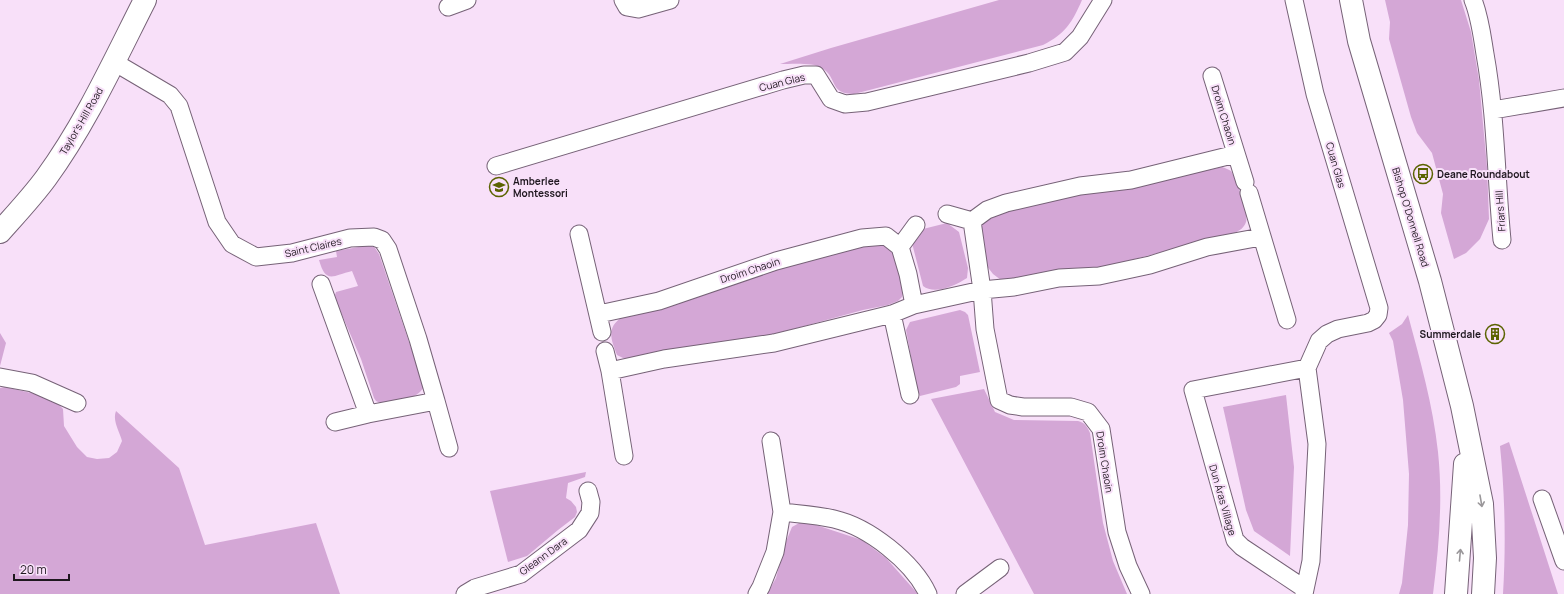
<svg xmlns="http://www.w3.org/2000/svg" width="1564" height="594" viewBox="0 0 1564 594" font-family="Manrope,sans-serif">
<rect width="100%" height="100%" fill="#f8e0f9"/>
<path fill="#d4a7d6" d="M 999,0 L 1082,0 C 1072,23 1065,34 1043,45 L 854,94 C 829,94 838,78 822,68 C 813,62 791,64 780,64 L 831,48 Z
M 1385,0 L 1461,0 L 1471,32 L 1479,80 L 1487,167 L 1489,219 L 1480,239 L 1466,253 L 1454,259 L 1441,213 L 1443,194 L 1432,153 L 1417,133 L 1411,117 L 1389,39 L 1390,22 Z
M 1222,167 C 1225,168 1228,169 1231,171 C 1236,178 1249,214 1246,222 C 1244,228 1240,230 1235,233 L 1104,267 L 1080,270 L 1058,269 L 1035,277 L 1001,280 L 993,274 L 986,265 L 978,226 L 988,216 L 1076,193 L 1136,186 Z
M 947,223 L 959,232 L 968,268 L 967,278 C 955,286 934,295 923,286 L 912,243 L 923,229 Z
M 879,243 L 889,246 L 895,255 L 903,292 L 902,297 L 898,301 L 888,305 L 863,310 L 786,331 L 756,339 L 635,358 L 623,358 L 617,355 C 611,339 606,328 622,317 C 707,291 792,262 879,243 Z
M 370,245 L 375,248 L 379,254 L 424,386 C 418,401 393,401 380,403 L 376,401 L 374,398 L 361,359 L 336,301 L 335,295 L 336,292 L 358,286 L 352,271 C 332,276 326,284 319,260 L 337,257 L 336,251 Z
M 960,310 L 965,312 L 968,315 L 980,372 L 960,376 L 960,384 L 956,387 L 920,396 L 916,384 L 906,330 L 910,322 Z
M 1408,315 C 1420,360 1433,405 1438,452 C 1443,499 1439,547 1433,594 L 1399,594 L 1402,583 L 1408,525 L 1409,474 L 1403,400 L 1393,341 L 1389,333 L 1402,324 Z
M 0,333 L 6,343 L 0,366 Z
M 5,387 L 53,398 L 63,409 L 64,426 L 77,447 L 87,457 L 97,459 L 109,458 L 117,452 L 122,441 C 120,432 112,421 116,411 L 179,468 L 205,545 L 316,523 L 340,594 L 0,594 L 0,388 Z
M 984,389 L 995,412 L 1014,420 L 1078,421 C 1085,423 1087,426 1090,433 L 1103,523 L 1113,561 L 1127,594 L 1034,594 L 931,399 Z
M 1286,395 L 1294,467 L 1290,556 L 1254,531 L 1246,510 L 1223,407 Z
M 1509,442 L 1558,594 L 1503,594 C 1506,545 1505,495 1500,446 Z
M 586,472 L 585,477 L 568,483 L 566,498 L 571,501 L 576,507 L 577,512 L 575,517 L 558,530 L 527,556 L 508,562 L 490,491 Z
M 801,522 L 813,524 L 862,540 L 886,558 L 918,594 L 767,594 L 776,578 L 785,544 L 792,527 Z"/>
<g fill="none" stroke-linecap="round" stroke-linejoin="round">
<g stroke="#766277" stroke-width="19">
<path id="street" d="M 623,0 L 627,7 L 638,9 L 670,0
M 1294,0 L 1315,94 L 1379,308 L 1378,315 L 1374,320 L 1368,323 L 1338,329 L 1327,334 L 1319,341 L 1307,368 L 1317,444 L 1311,561 L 1304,594
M 1473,0 C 1480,17 1482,36 1485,54 C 1496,115 1496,178 1502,240
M 448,7 L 467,0
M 114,62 L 170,95 L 179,106 L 217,222 L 232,244 L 256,257 L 292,253 L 350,238 L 374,237 L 382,240 L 388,249 L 418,339 L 436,401 L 368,414 L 321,284
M 1212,76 L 1245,182
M 1493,110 L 1564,98
M 496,166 L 783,80 L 804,75 L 816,75 L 831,99 L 845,104 L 867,102 L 1029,63 L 1065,52 L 1080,37 L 1103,0
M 1249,193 L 1287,320
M 947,214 L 972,221
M 972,221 L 982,290 L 985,329 L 999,400 L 1010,405 L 1023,407 L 1071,407 L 1088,412 L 1101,429 L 1117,532 L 1128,566 L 1141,594
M 972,221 L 987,210 L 1006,203 L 1080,186 L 1131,180 L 1236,154
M 579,234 L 602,332
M 900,247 L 916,225
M 599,314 L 659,301 L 776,261 L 862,238 L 886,236 L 900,247 L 908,274 L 914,305
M 892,314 L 910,395
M 605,351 L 610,371 L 624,456
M 610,371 L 664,359 L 774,343 L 892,314 L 914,305 L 982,290 L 1014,287 L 1059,278 L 1099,276 L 1150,265 L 1207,247 L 1261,237
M 0,377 L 32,383 L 77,403
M 436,401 L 449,448
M 335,422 L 368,414
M 1542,499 L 1564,561
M 782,512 C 799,514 817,515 834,519 C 869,527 913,562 928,594
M 1305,589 L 1242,547 L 1235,540 L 1193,390 L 1307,368
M 465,594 L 475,588 L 521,574 L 579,530 L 590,513 L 591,502 L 588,491
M 757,594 L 761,587 L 775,552 L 782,512 L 771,441
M 965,594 L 1000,568"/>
</g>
<g stroke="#766277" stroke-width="24">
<path id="secondary" d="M 1351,0 L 1359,41 L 1430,281 L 1462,406 L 1482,504 L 1485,558 L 1483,594
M 0,232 C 16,214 32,197 46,178 C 86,123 114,61 145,0
M 1456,594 L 1465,464"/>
</g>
<use href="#street" stroke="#fff" stroke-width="17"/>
<use href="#secondary" stroke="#fff" stroke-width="22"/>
</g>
<defs><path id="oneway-shaft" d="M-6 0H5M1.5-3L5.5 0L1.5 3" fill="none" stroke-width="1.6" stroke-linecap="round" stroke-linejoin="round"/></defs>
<g stroke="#9a979a">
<use href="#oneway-shaft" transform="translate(1481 501) rotate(80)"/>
<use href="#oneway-shaft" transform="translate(1460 555) rotate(-85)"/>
</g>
<defs>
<g id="bus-ring" transform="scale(1)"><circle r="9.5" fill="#f8e0f9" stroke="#5b6301" stroke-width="1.5"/><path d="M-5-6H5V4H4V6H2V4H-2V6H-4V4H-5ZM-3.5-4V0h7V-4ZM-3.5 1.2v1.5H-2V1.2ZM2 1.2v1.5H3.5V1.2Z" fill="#5b6301"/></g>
<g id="school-ring" transform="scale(1)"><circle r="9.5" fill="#f8e0f9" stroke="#5b6301" stroke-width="1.5"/><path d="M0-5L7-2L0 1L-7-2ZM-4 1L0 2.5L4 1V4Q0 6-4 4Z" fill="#5b6301"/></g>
<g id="building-ring" transform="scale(1)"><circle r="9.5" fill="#f8e0f9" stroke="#5b6301" stroke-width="1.5"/><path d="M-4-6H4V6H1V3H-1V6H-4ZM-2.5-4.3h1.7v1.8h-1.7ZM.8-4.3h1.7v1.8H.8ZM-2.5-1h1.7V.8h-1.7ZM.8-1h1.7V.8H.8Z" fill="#5b6301"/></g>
</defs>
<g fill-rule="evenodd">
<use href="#bus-ring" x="1423" y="174"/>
<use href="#school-ring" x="499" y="187"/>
<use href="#building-ring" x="1495" y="334"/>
</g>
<g text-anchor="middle" stroke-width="4" stroke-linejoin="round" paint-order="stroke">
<g font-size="10" fill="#1f171f" stroke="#f8e0f9">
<text transform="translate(782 82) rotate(-14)" y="4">Cuan Glas</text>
<text transform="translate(1224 115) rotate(73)" y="4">Droim Chaoin</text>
<text transform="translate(81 121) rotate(-60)" y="4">Taylor's Hill Road</text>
<text transform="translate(1336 165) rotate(74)" y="4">Cuan Glas</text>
<text transform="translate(1500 211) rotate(-94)" y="4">Friars Hill</text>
<text transform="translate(1411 217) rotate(73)" y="4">Bishop O'Donnell Road</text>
<text transform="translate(313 247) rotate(-13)" y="4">Saint Claires</text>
<text transform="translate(750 270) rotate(-18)" y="4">Droim Chaoin</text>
<text transform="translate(1105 462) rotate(81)" y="4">Droim Chaoin</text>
<text transform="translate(1223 500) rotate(74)" y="4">Dun Áras Village</text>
<text transform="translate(543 556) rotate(-36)" y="4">Gleann Dara</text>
</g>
<g font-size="10" font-weight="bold" fill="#1f171f" stroke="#f8e0f9" text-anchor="start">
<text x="1437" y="178">Deane Roundabout</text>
<text x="513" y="185">Amberlee<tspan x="513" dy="12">Montessori</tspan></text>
<text x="1481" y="338" text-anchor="end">Summerdale</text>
</g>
</g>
<path d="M14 574v6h55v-6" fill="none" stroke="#1f171f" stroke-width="2"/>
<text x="20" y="574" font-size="12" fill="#1f171f" stroke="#f8e0f9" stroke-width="3" paint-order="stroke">20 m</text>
</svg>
